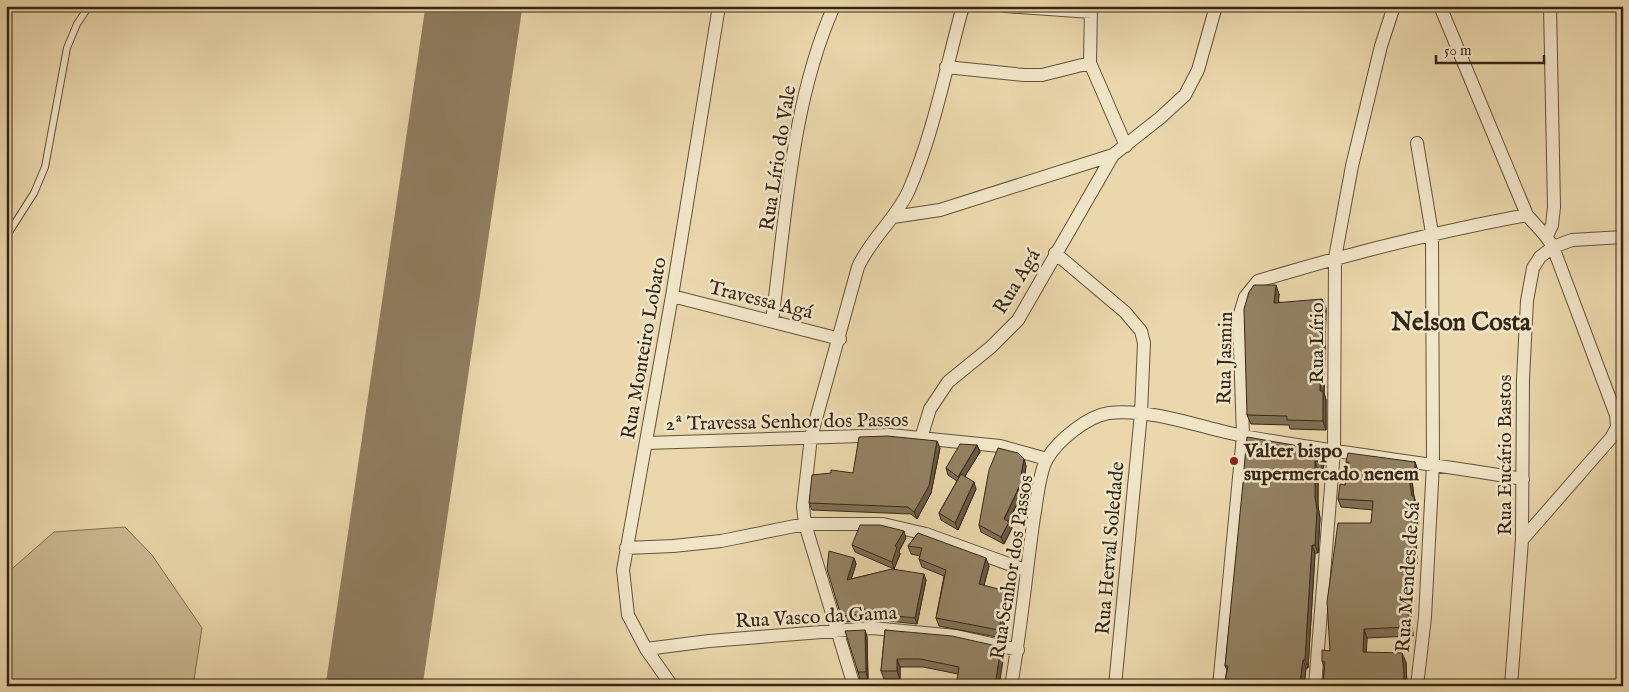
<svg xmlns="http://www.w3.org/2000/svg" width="1629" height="692" viewBox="0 0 1629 692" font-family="'IM FELL English',serif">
<rect width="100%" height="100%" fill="#ead7ab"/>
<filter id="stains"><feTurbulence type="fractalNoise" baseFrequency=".004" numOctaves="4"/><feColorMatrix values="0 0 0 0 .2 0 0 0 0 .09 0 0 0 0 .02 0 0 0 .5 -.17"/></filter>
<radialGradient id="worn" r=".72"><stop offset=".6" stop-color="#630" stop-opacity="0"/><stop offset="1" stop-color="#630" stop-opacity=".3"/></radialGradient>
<path fill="#cbb992" stroke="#807054" d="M 125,527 L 152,555 L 202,628 L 193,686 L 6,686 L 6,574 L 54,532 Z"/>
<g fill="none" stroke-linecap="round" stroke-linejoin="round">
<path stroke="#8f7e60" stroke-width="96" d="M 374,686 L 474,6"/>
<g stroke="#62523a" stroke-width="8">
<path id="service" d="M 6,237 L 34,193 L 45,167 L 67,48 L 77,24 L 89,6"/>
</g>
<g stroke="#62523a" stroke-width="14">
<path id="minor" d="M 1005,6 L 1091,12
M 1091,6 L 1090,63 L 1126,146
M 1440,6 L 1527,215
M 946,67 L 1024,75 L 1042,75 L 1090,63
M 1417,143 L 1432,233 L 1433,464 L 1425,617 L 1417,686
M 893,217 L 940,210 L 1113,155
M 1547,236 L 1552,225 L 1554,207 L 1550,6
M 1055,253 L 1125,312 L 1141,331 L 1144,343 L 1141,413 L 1115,686
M 672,296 L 840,339
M 772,321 C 786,216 791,103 834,6
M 921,438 L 930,409 L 948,382 L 991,347 L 1018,320 L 1113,155 L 1160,118 L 1185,95 L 1198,70 L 1216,6
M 646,443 L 890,435 L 1000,446 L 1047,459
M 1522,540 L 1611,438 L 1617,427 L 1616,415 L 1553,247 L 1572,240 L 1623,237
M 626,548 L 673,546 L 721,541 L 805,524 L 883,524 L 926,534 L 1025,570
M 646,649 L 709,641 L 872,628 L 956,636 L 1018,650
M 672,686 L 646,649 L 628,615 L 623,570 L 672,296 L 719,6
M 854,686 L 805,524 L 803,507 L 811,437 L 858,267 C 871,238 896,219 909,190 C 934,132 946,67 963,6
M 1011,686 C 1021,630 1026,573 1034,517 C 1037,502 1039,472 1047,459 C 1058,440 1088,416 1109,413 C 1151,408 1202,428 1243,436 C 1336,453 1430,463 1523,479
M 1219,686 L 1243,436 L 1239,317 L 1245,297 L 1258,281 C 1347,254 1436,232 1527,215 C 1536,226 1546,234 1553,247 L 1540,257 L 1533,268 L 1527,301 L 1523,379 L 1522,540 L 1511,686
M 1315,686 L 1334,450 L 1335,258 L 1352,166 L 1381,46 L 1394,6"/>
</g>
<use href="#service" stroke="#f1e5c8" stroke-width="6"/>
<use href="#minor" stroke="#f1e5c8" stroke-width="12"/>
</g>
<path fill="#7e7055" stroke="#342615" d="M 1279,294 L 1278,302 L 1326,308 L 1324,393 L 1326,400 L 1326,430 L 1290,429 L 1289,425 L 1251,424 L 1247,415 Z
M 977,445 L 980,452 L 965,476 L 976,489 L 958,530 L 941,520 L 939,513 L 957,481 L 948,475 L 946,468 Z
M 940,448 L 931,493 L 917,519 L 911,514 L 812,510 L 809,503 L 853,473 Z
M 1322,450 L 1325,458 L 1323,470 L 1318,470 L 1318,506 L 1320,518 L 1318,553 L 1315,553 L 1308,668 L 1306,668 L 1304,686 L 1224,686 L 1227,670 L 1225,666 L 1246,473 L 1244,469 Z
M 1024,459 L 1026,466 L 1024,478 L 1030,487 L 1029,497 L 1022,494 L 1009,521 L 1012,528 L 1004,544 L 981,532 L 979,525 Z
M 1346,462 L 1415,462 L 1418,471 L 1418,481 L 1412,481 L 1414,497 L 1417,505 L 1418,535 L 1416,535 L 1417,564 L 1412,563 L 1413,599 L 1410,599 L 1413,636 L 1367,638 L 1366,652 L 1406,662 L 1407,686 L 1323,686 L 1324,667 L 1322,661 L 1330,651 L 1371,523 L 1373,510 L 1341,507 L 1338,499 L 1345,485 L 1348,467 Z
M 918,533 L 989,566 L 984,585 L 1008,599 L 1002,638 L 939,626 L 936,618 L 944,576 L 922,567 L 919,559 L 920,556 L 911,554 L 908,546 Z
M 906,538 L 899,551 L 900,554 L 894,569 L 926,580 L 917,624 L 889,621 L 888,618 L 867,615 L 867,620 L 844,622 L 841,616 L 854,558 L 856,564 L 851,579 L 894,569 L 855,552 L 852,545 Z
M 865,630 L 867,637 L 868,679 L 860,679 L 858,672 Z
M 885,630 L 1001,647 L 1004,655 L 958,674 L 923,667 L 900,667 L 900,679 L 884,679 L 881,671 Z"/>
<path fill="#675b45" stroke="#342615" d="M 1276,285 L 1279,294 L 1278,312 L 1274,303 Z
M 1322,299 L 1326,308 L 1324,393 L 1326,400 L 1326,430 L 1323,421 L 1320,391 Z
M 937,441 L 940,448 L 931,493 L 917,519 L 914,512 Z
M 977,445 L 980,452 L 960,484 L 958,477 Z
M 1322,450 L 1325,458 L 1323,470 L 1320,462 Z
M 1024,459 L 1026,466 L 1024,482 L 1021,475 Z
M 1315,461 L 1318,470 L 1318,506 L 1320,518 L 1318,553 L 1315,545 Z
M 1415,462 L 1418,471 L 1418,481 L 1415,472 Z
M 1408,472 L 1412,481 L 1414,497 L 1417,505 L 1418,535 L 1415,526 Z
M 1028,480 L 1030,487 L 1029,497 L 1026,491 Z
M 974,482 L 976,489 L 958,530 L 955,523 Z
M 1019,487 L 1022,494 L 1006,525 L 1004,519 Z
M 1009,522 L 1012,528 L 1004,544 L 1001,537 Z
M 1413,526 L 1416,535 L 1417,564 L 1414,555 Z
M 904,531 L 906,538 L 899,551 L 900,554 L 894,569 L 892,562 L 895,546 Z
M 1312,545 L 1315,553 L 1308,668 L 1305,660 Z
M 1409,554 L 1412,563 L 1413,599 L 1410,590 Z
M 854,558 L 856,564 L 849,586 L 847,580 Z
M 986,558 L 989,566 L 982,592 L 979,584 Z
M 924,574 L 926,580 L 917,624 L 915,618 Z
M 1407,590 L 1410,599 L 1413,636 L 1409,627 Z
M 1006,591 L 1008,599 L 1002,638 L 999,630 Z
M 864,609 L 867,615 L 867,620 L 864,614 Z
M 1364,629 L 1367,638 L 1366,661 L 1363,652 Z
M 865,630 L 867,637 L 868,679 L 866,672 Z
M 1001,647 L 1004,655 L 999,686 L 995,686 Z
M 1402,653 L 1406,662 L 1407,686 L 1403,686 Z
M 897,659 L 900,667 L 900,679 L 897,671 Z
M 1303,660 L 1306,668 L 1304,686 L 1301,686 L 1300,683 Z"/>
<path fill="#938263" stroke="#342615" d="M 1254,285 L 1276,285 L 1274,303 L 1322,299 L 1320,391 L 1323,391 L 1323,421 L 1287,420 L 1287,416 L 1247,415 L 1244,309 L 1249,292 Z
M 887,436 L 937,441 L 929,486 L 914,512 L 908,507 L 809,503 L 812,475 L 831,473 L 831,470 L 853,473 L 859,437 Z
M 1247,437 L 1322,450 L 1320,462 L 1315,461 L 1315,497 L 1317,510 L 1315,545 L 1312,545 L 1305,660 L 1303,660 L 1300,683 L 1303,683 L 1302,686 L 1224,686 L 1228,666 L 1225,666 L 1243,483 L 1247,469 L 1244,469 Z
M 960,444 L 977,445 L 958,477 L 946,468 Z
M 998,448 L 1018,453 L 1024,459 L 1021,475 L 1028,480 L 1026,491 L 1019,487 L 1004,519 L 1009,522 L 1001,537 L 979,525 L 989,470 Z
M 1348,453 L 1415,462 L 1415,472 L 1408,472 L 1412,496 L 1414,496 L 1415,526 L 1413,526 L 1414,555 L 1409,554 L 1410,590 L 1407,590 L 1409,627 L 1364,629 L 1363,652 L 1402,653 L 1404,675 L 1403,686 L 1359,686 L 1333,682 L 1333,686 L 1323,686 L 1325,662 L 1322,661 L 1322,650 L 1330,651 L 1327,602 L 1338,523 L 1371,523 L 1373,501 L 1338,499 L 1340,484 L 1345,485 L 1349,462 L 1346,462 Z
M 961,474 L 974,482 L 955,523 L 939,513 Z
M 860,525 L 880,525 L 904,531 L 895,546 L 897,547 L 892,562 L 852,545 Z
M 918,533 L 986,558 L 979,584 L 1006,591 L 999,630 L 936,618 L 946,570 L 919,559 L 922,548 L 908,546 Z
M 829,551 L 854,558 L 847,580 L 892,569 L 924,574 L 915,618 L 887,615 L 887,612 L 864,609 L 864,614 L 841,616 L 827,569 Z
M 865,630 L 866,672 L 858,672 L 845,631 Z
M 885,630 L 952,636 L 1001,647 L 995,686 L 956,686 L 959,667 L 920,659 L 897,659 L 897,671 L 881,671 Z
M 897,680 L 897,686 L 884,686 Z"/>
<circle fill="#8f2418" stroke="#f1e5c8" stroke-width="2" cx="1234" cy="461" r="5"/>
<g text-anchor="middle" stroke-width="5" stroke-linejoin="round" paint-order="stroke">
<g font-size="20" fill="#342615" stroke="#f1e5c8">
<text transform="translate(777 158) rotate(-81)" y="7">Rua Lírio do Vale</text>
<text transform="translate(1016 281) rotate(-59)" y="7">Rua Agá</text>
<text transform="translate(761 299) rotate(14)" y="7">Travessa Agá</text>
<text transform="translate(1316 343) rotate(-90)" y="7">Rua Lírio</text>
<text transform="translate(643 348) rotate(-80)" y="7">Rua Monteiro Lobato</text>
<text transform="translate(1224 358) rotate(-89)" y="7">Rua Jasmin</text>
<text transform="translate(787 421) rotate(-1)" y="7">2ª Travessa Senhor dos Passos</text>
<text transform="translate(1504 455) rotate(-90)" y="7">Rua Eucário Bastos</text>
<text transform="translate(1109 548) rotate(-85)" y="7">Rua Herval Soledade</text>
<text transform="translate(1011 567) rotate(-81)" y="7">Rua Senhor dos Passos</text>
<text transform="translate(1407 577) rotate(-86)" y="7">Rua Mendes de Sá</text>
<text transform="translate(816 616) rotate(-3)" y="7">Rua Vasco da Gama</text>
</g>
<g font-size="20" font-weight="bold" fill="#342615" stroke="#f1e5c8" text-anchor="start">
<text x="1244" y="457">Valter bispo<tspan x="1244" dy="23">supermercado nenem</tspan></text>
</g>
<g font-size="25" font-weight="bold" fill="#342615" stroke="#f1e5c8">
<text x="1461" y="330">Nelson Costa</text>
</g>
</g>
<rect width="1629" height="692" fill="none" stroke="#ead7ab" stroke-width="25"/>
<rect x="8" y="8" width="1614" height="677" fill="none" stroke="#342615" stroke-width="2.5"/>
<rect x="12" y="12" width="1604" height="667" fill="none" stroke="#342615"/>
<path d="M1436 55v8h108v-8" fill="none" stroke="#342615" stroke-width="2.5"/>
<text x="1444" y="55" font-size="15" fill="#342615" stroke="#f1e5c8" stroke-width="4" paint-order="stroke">50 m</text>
<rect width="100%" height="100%" filter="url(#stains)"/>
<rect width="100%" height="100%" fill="url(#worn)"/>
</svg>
